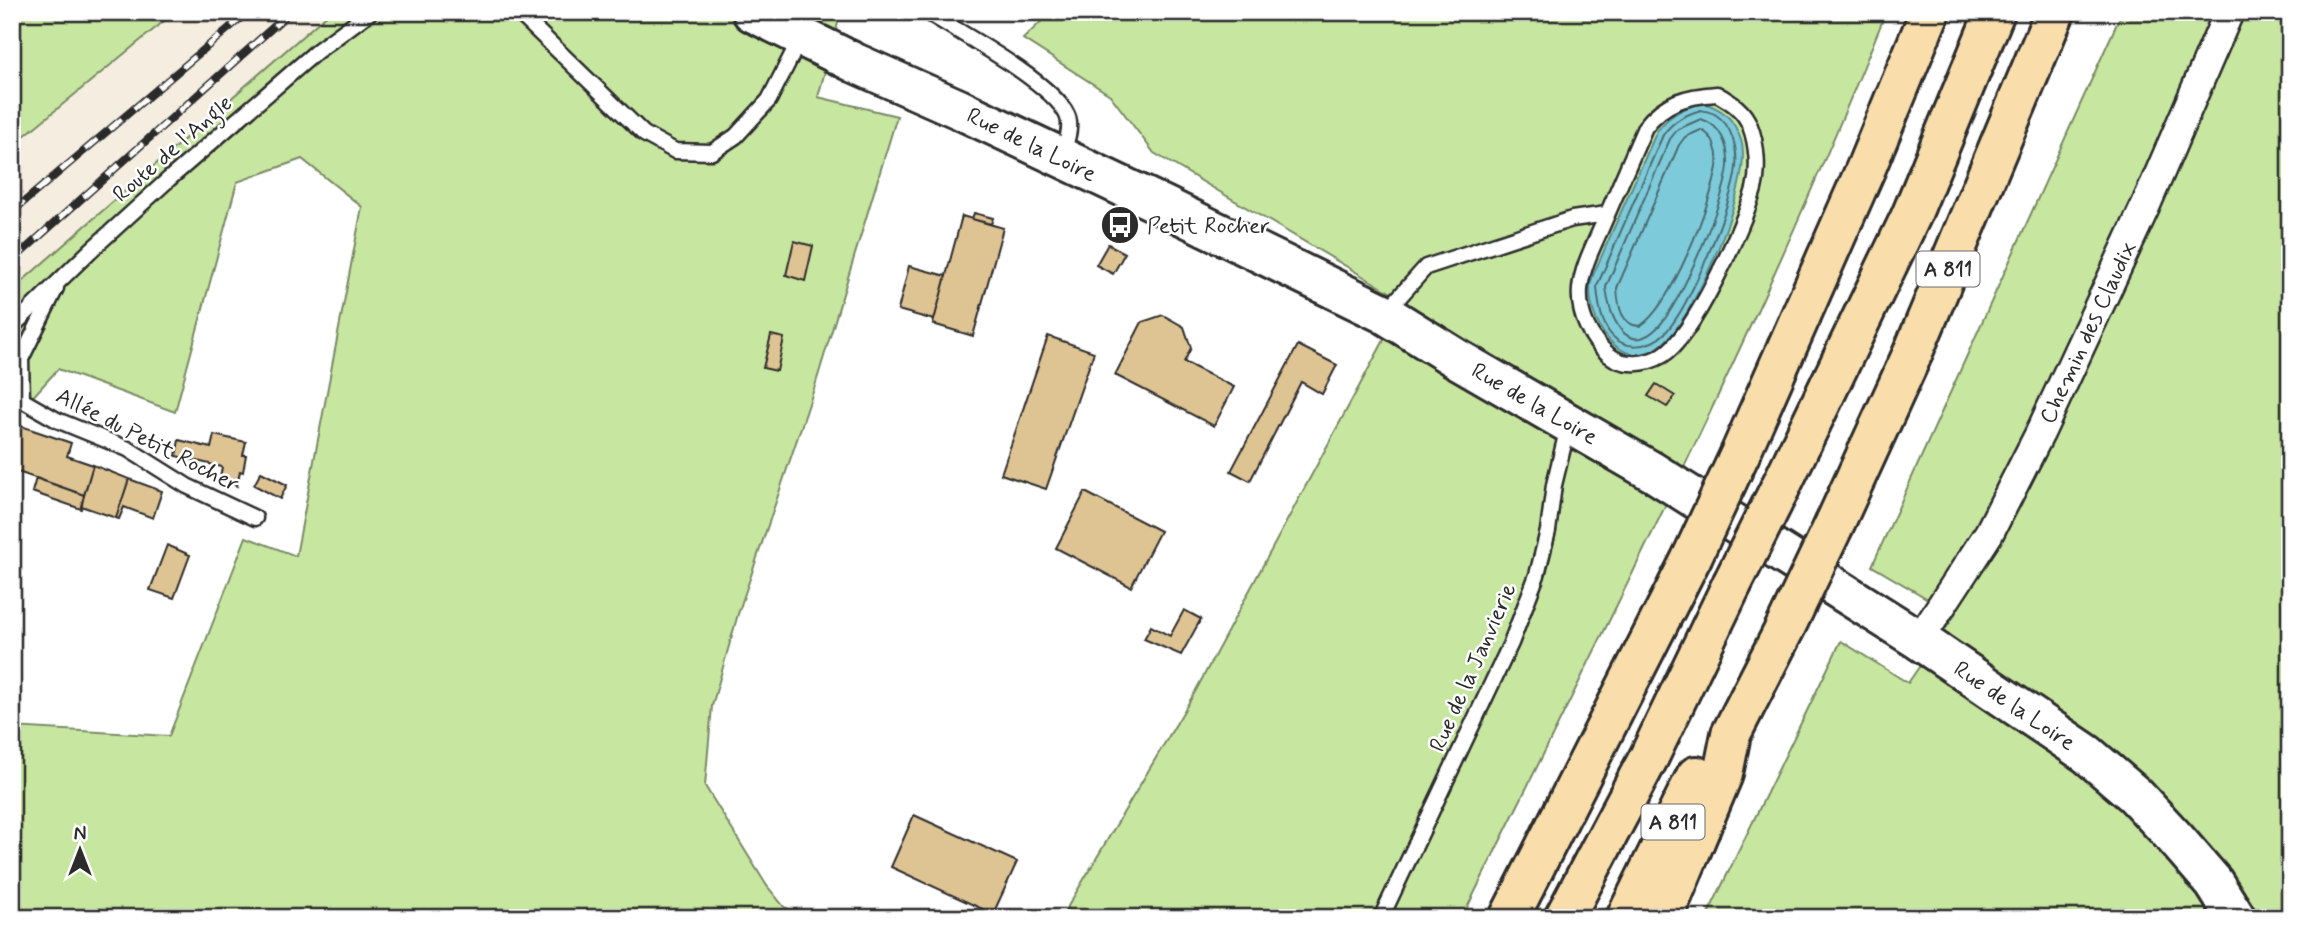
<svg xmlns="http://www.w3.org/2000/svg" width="2302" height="930" viewBox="0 0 2302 930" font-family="Mynerve,sans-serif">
<rect width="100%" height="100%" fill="#fff"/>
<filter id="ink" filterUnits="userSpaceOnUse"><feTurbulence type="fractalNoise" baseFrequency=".0143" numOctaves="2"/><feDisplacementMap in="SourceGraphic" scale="14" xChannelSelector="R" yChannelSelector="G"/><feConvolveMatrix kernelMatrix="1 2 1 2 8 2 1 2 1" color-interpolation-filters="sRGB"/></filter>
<g filter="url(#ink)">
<path fill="#f5eddf" d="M 175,12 L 330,12 L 12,290 L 12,146 Z"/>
<path fill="#c7e7a0" stroke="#798966" stroke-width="2" d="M 12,12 L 175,12 L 12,146 Z
M 330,12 L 841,12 L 818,97 L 897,116 L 815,386 L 738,614 L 712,706 L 705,786 L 767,886 L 784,907 L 811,918 L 12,918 L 12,727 L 169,736 L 246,537 L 296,556 L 362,207 L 302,159 L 237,182 L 175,412 L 58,369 L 12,420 L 12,290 Z
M 1051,12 L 1886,12 C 1762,322 1610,619 1462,918 L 1061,918 L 1195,692 L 1405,301 L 1154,153 L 1110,95 L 1023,39 Z
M 2122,12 L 2290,12 L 2290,918 L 1706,918 L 1841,641 L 1908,683 L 1955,615 L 1872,566 Z"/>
<path fill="#7dcbda" stroke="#5c8b94" stroke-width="2" d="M 1701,102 C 1723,109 1733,117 1741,140 C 1754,180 1698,306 1670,337 C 1631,381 1589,332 1590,288 C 1590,276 1601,260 1605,248 C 1622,209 1640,170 1657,131 C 1669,115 1682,109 1701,102 Z"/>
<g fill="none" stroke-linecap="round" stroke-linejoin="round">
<path stroke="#4c6b71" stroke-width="2" d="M 1701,110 C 1705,111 1712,112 1716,115 C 1732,125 1738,150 1736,167 C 1733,203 1689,308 1665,333 C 1649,349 1623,351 1609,332 C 1600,319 1598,301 1597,286 L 1663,135 C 1673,121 1684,115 1701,110 Z
M 1701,119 C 1721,125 1729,146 1728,166 C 1725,199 1681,302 1659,326 C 1626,361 1608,314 1606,287 L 1670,139 L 1678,129 Z
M 1701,130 C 1714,135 1719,154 1717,167 C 1711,204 1671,307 1640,326 C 1621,326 1618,305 1617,288 L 1679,145 L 1685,137 Z"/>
</g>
<path fill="#dec393" stroke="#2b2b2b" stroke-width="2" d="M 974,213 L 993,218 L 991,224 L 972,219 Z
M 962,216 L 1003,228 L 973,336 L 933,324 Z
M 794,241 L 813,246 L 805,281 L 786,275 Z
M 1108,244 L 1125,253 L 1113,274 L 1096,265 Z
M 909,266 L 946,276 L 934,320 L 898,310 Z
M 1163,315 L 1184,327 L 1191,348 L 1184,362 L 1234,387 L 1214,426 L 1115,375 L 1142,322 Z
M 771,335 L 784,338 L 777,371 L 763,368 Z
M 1048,336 L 1094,352 L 1046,489 L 1001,474 Z
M 1298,345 L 1337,365 L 1322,394 L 1301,382 L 1250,481 L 1231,471 Z
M 1656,384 L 1675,396 L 1667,407 L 1648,396 Z
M 21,426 L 71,443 L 67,456 L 93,465 L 84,495 L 12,470 L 12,453 Z
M 214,435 L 246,442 L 243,455 L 246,455 L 243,472 L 240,471 L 237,486 L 220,478 L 222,467 L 176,456 L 179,440 L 211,448 Z
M 93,465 L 129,479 L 116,518 L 81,506 Z
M 261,472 L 287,485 L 280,499 L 254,485 Z
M 36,478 L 84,495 L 81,509 L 32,492 Z
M 129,479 L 162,491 L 153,518 L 124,507 L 119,519 L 116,518 Z
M 1085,492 L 1160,531 L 1131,587 L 1056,548 Z
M 167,545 L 190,555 L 174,598 L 150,590 Z
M 1184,610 L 1201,619 L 1181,655 L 1144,639 L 1151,626 L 1170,636 Z
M 914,815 L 1017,862 L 993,914 L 891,867 Z"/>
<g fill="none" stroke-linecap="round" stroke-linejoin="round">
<g stroke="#2b2b2b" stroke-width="19">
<path id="lane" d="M 518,12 L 644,134 L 675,151 L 712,152 L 736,136 L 769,100 L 800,39
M 927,12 C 959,32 1053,83 1067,115 C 1073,127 1065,145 1062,157
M 1717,94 C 1731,102 1744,110 1750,126 C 1757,144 1759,170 1754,189 C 1744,225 1694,336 1663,355 C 1646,365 1624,367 1609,355 C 1590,339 1578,314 1580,289 C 1582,267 1594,245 1603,224 C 1617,192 1631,159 1645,127 C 1664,102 1686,96 1717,94 Z
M 56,288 L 21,359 L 22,400 L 57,420 L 128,449 L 187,486 L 255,518
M 1385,313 L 1426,267 L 1572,219 L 1607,214
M 12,327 L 90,251 L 169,179 L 317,51 L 370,12
M 1381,918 L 1511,643 L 1537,575 L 1548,531 L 1554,485 L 1568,427"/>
</g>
<g stroke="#2b2b2b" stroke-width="33">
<path id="street" d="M 1919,640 L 1989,533 L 2040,433 L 2145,207 L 2229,12"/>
</g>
<g stroke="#2b2b2b" stroke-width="44">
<path id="secondary" d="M 752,12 L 855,63 L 959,109 L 1166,207 L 1385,314 L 1454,357 L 1653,472 L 1919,640 L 2087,754 L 2135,795 L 2175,838 L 2214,883 L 2236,918"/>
</g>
<g stroke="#2b2b2b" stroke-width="44">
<path id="highway" d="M 1740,454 L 1866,168 L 1930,12
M 1780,488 L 1911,216 L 1995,12
M 1835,523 L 1911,357 L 2055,12
M 1509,918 L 1692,557
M 1564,918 L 1649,757 L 1732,584
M 1626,918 L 1696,776
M 1663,918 L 1723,774 L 1731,734 L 1786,626"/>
</g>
<use href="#lane" stroke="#fff" stroke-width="14"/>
<use href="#street" stroke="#fff" stroke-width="28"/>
<use href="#secondary" stroke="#fff" stroke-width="38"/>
<use href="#highway" stroke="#f9deab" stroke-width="38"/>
<g stroke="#2b2b2b" stroke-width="8">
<path id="rail" d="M 12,212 L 248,12
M 12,261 L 290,12"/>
</g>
<use href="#rail" stroke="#fff" stroke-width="5" stroke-dasharray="16" stroke-linecap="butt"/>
<g stroke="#2b2b2b" stroke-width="44" stroke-linecap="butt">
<path id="highway-bridge" d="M 1692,557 L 1740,454
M 1732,584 L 1780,488
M 1786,626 L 1835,523"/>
</g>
<use href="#highway-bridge" stroke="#f9deab" stroke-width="38"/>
</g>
</g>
<defs>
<g id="bus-disc" transform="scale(2.0125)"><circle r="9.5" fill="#2b2b2b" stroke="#fff"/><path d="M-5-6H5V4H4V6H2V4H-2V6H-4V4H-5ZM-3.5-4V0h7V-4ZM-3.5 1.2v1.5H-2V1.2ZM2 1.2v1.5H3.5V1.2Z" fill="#fff"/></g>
</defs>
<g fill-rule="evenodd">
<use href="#bus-disc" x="1120" y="225"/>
</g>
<g text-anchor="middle" stroke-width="5" stroke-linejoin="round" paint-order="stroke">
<g fill="#fff" stroke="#6b6b6b" stroke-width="2">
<rect x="1916.5" y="251.5" width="63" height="35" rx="5"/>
<rect x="1641.5" y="804.5" width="63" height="35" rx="5"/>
</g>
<g font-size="21" font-weight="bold" fill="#2b2b2b">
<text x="1948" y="276">A 811</text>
<text x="1673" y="829">A 811</text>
</g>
<g font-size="23" fill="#2b2b2b" stroke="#fff">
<text transform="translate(1032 144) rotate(26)" y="8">Rue de la Loire</text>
<text transform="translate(172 148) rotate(-41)" y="8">Route de l'Angle</text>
<text transform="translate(2087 332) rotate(-65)" y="8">Chemin des Claudix</text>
<text transform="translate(1535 403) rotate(30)" y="8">Rue de la Loire</text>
<text transform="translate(148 439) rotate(27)" y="8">Allée du Petit Rocher</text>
<text transform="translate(1472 667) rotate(-66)" y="8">Rue de la Janvierie</text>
<text transform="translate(2015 705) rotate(34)" y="8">Rue de la Loire</text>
</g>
<g font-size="23" fill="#2b2b2b" stroke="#fff" text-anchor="start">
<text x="1147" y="233">Petit Rocher</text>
</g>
</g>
<rect width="2302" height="930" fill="none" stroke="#fff" stroke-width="42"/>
<rect x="21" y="21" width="2260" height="888" fill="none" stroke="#2b2b2b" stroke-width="2.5" filter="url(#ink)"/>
<g transform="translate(80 850)" stroke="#ffffff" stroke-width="5" paint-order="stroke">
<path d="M0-5L12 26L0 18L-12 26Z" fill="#2b2b2b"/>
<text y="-10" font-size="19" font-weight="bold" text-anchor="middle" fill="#2b2b2b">N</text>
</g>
</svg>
